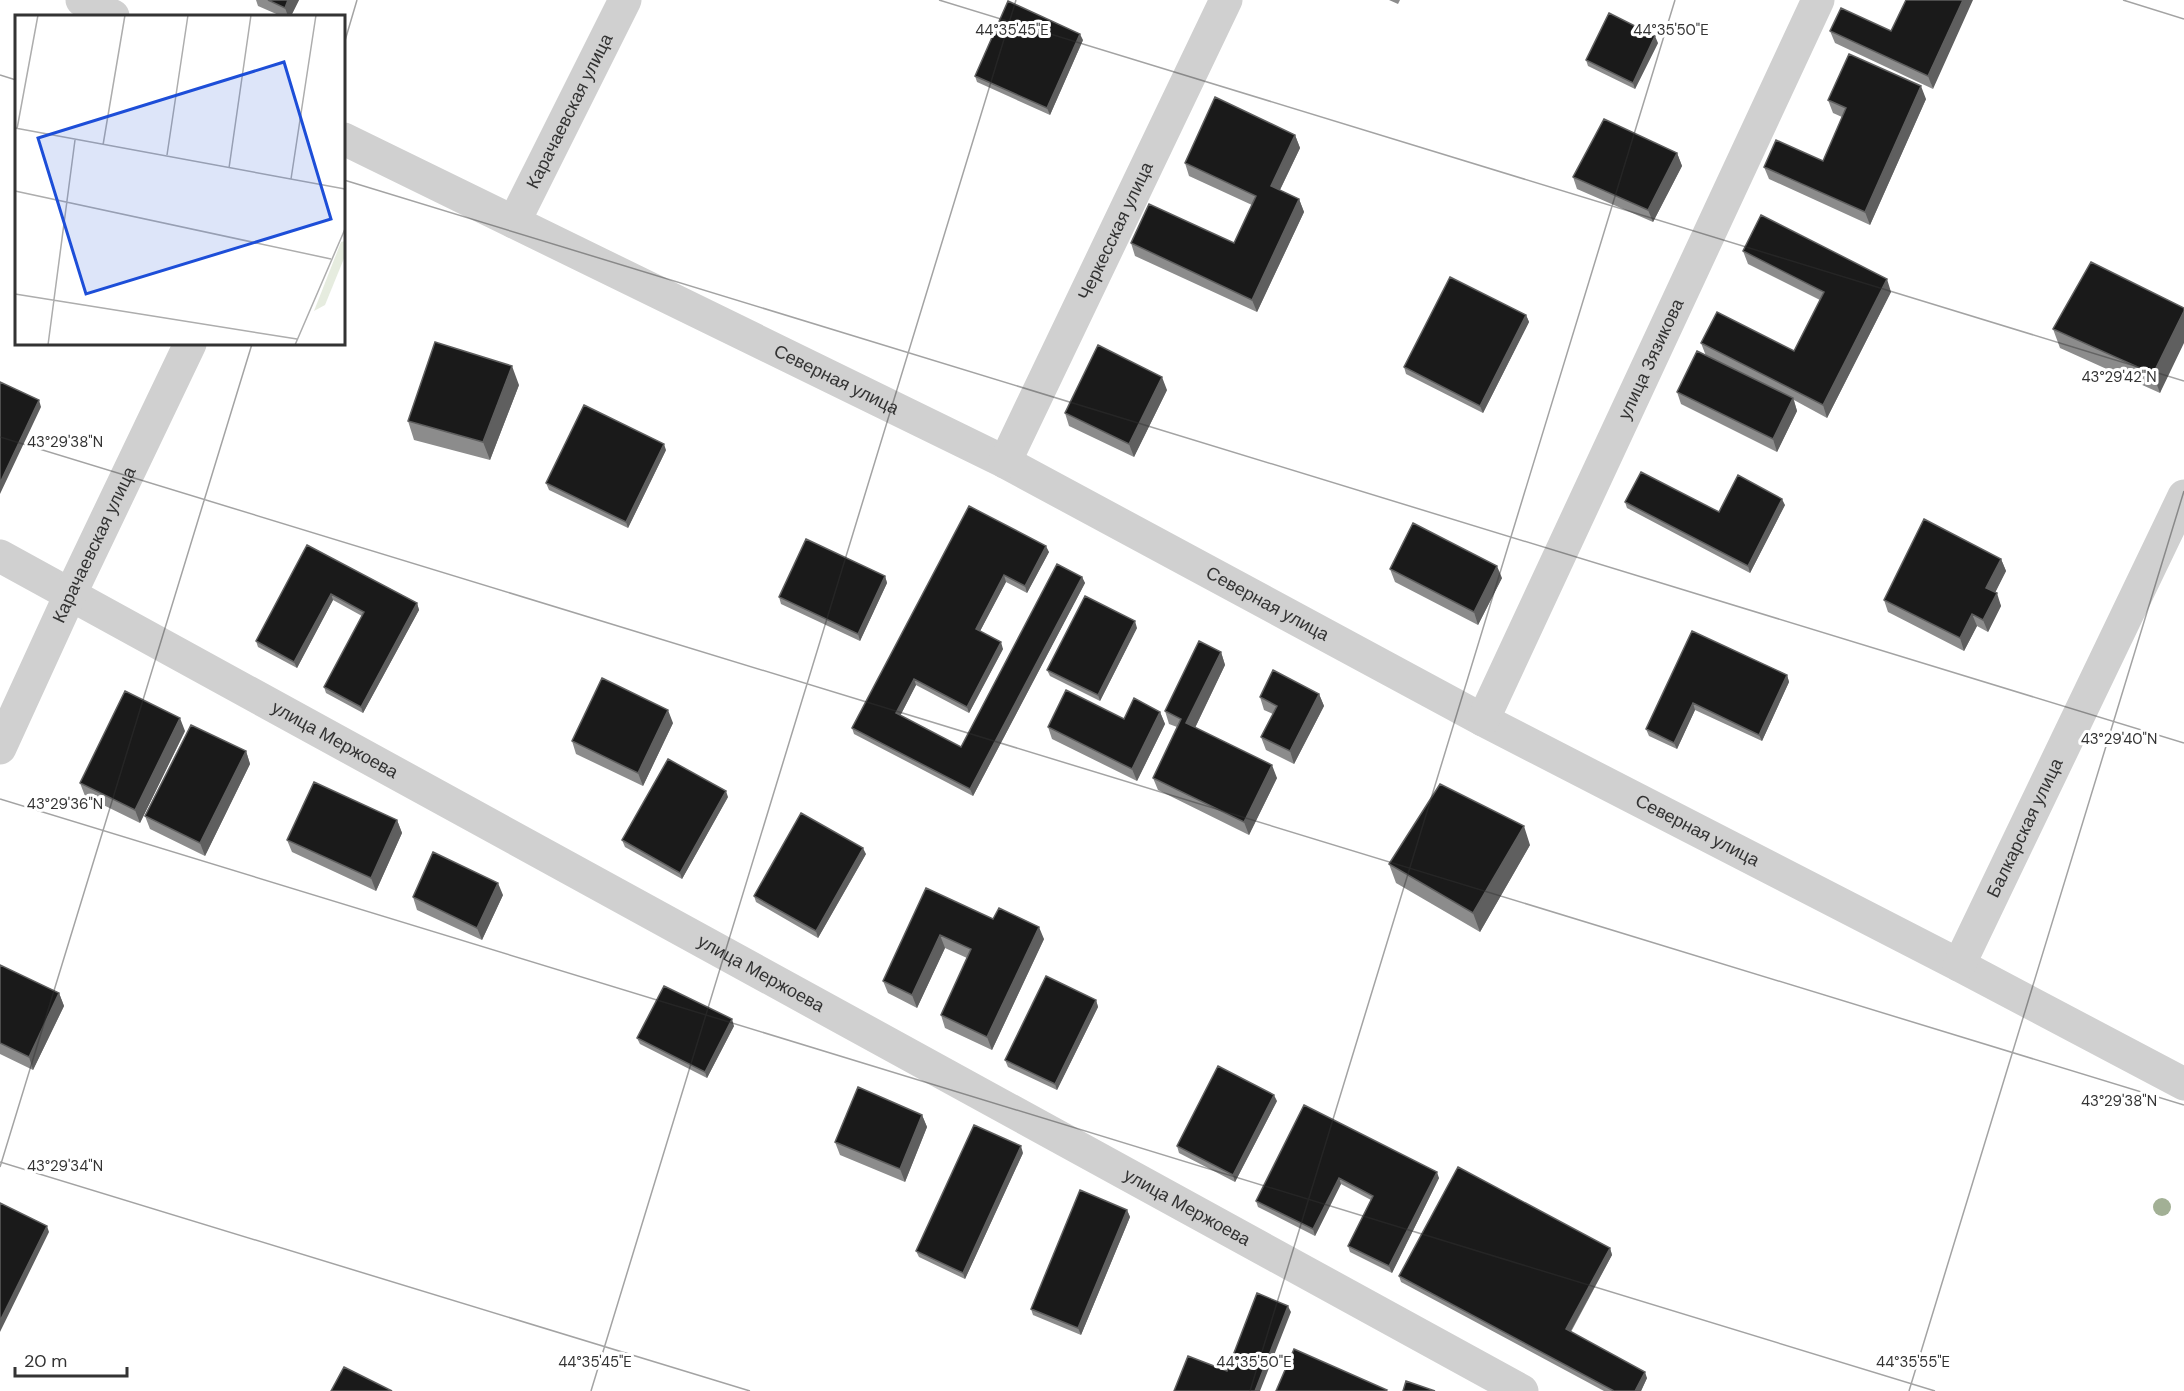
<svg xmlns="http://www.w3.org/2000/svg" width="2184" height="1391" viewBox="0 0 2184 1391" font-family="'DM Sans',sans-serif">
<rect width="100%" height="100%" fill="#fff"/>
<g fill="none" stroke-linecap="round" stroke-linejoin="round">
<g stroke="#d0d0d0" stroke-width="33">
<path d="M 82,0 L 113,16"/>
<path id="s1" d="M 344,139 L 1005,462 L 1483,720 L 1959,965 L 2184,1084"/>
<path id="s2" d="M 514,222 L 625,0"/>
<path id="s3" d="M 1005,462 L 1226,0"/>
<path id="s4" d="M 0,556 L 1522,1391"/>
<path id="s5" d="M 1483,720 L 1818,0"/>
<path id="s6" d="M 0,748 L 70,595 L 190,344"/>
<path id="s7" d="M 1959,965 L 2184,496"/>
</g>
</g>
<circle fill="#a2b095" cx="2162" cy="1207" r="9"/>
<path fill="#8c8c8c" d="M 256,0 L 299,0 L 291,16 L 281,16 L 258,6 Z
M 1389,0 L 1400,0 L 1398,4 Z
M 1906,0 L 1933,89 L 1835,43 L 1830,31 L 1891,31 Z
M 1083,40 L 1050,115 L 977,82 L 975,76 Z
M 1658,43 L 1635,89 L 1588,66 L 1586,60 Z
M 1926,99 L 1870,225 L 1769,179 L 1764,167 L 1823,161 L 1842,117 L 1833,113 L 1828,100 Z
M 1295,135 L 1300,148 L 1280,190 L 1299,199 L 1304,212 L 1257,312 L 1135,256 L 1131,243 L 1234,243 L 1252,205 L 1189,176 L 1185,163 Z
M 1677,153 L 1682,166 L 1653,222 L 1577,189 L 1573,177 Z
M 1743,251 L 1891,292 L 1827,418 L 1794,400 L 1797,411 L 1777,452 L 1681,404 L 1677,392 L 1706,356 L 1701,343 L 1794,351 L 1820,300 L 1748,264 Z
M 2184,308 L 2160,393 L 2060,348 L 2053,329 Z
M 1526,315 L 1529,322 L 1483,413 L 1406,374 L 1404,367 Z
M 519,385 L 490,460 L 414,440 L 408,421 Z
M 1167,390 L 1134,457 L 1069,426 L 1065,413 Z
M 666,450 L 628,528 L 549,490 L 546,483 Z
M 1625,502 L 1719,512 L 1785,505 L 1750,573 L 1627,508 Z
M 969,506 L 1049,552 L 1027,593 L 1006,582 L 980,631 L 1003,649 L 969,713 L 916,685 L 900,716 L 961,747 L 1082,577 L 1085,583 L 973,796 L 854,734 L 852,728 Z
M 307,545 L 417,603 L 419,610 L 363,713 L 326,693 L 324,687 L 362,616 L 333,600 L 297,668 L 258,647 L 256,641 Z
M 2001,559 L 2006,571 L 1995,592 L 2001,606 L 1988,632 L 1977,626 L 1964,651 L 1888,612 L 1884,600 Z
M 1390,569 L 1502,578 L 1478,625 L 1395,582 Z
M 885,576 L 887,583 L 860,641 L 781,604 L 779,597 Z
M 1137,628 L 1100,701 L 1050,676 L 1047,670 Z
M 1692,631 L 1787,675 L 1789,682 L 1762,741 L 1695,710 L 1677,749 L 1649,736 L 1646,729 Z
M 1221,652 L 1225,665 L 1195,728 L 1277,778 L 1249,835 L 1158,790 L 1153,778 L 1177,727 L 1169,724 L 1165,711 Z
M 1319,694 L 1324,706 L 1294,764 L 1266,750 L 1261,737 L 1273,714 L 1264,710 L 1260,697 Z
M 1160,712 L 1165,724 L 1137,781 L 1052,739 L 1048,727 L 1124,719 Z
M 673,723 L 643,786 L 576,754 L 572,741 Z
M 185,731 L 140,823 L 85,796 L 80,783 Z
M 246,751 L 250,764 L 205,856 L 150,829 L 145,816 Z
M 728,797 L 682,879 L 625,847 L 622,840 Z
M 397,820 L 402,833 L 376,891 L 292,852 L 287,840 Z
M 1530,845 L 1480,932 L 1396,883 L 1389,864 Z
M 866,854 L 818,938 L 756,902 L 754,896 Z
M 926,888 L 993,919 L 1044,939 L 992,1050 L 945,1028 L 941,1015 L 967,958 L 945,948 L 917,1008 L 888,993 L 883,981 Z
M 503,895 L 482,940 L 417,910 L 413,897 Z
M 0,965 L 59,993 L 64,1006 L 33,1070 L 0,1054 Z
M 1096,1000 L 1098,1007 L 1057,1090 L 1008,1067 L 1005,1060 Z
M 734,1026 L 707,1078 L 640,1044 L 637,1038 Z
M 1277,1101 L 1235,1182 L 1179,1153 L 1177,1146 Z
M 1304,1105 L 1439,1178 L 1392,1273 L 1350,1252 L 1348,1246 L 1371,1200 L 1341,1184 L 1315,1236 L 1258,1207 L 1256,1201 Z
M 922,1115 L 927,1127 L 905,1182 L 840,1155 L 835,1142 Z
M 1023,1153 L 965,1279 L 919,1257 L 916,1251 Z
M 1127,1210 L 1130,1217 L 1081,1335 L 1033,1315 L 1031,1309 Z
M 1610,1248 L 1612,1255 L 1571,1332 L 1647,1378 L 1641,1391 L 1604,1391 L 1401,1282 L 1399,1276 Z"/>
<path fill="#5f5f5f" d="M 288,0 L 299,0 L 291,16 L 288,16 L 285,8 Z
M 1963,0 L 1973,0 L 1933,89 L 1928,76 Z
M 1080,34 L 1083,40 L 1050,115 L 1047,108 Z
M 1655,36 L 1658,43 L 1635,89 L 1633,83 Z
M 1921,86 L 1926,99 L 1870,225 L 1865,212 Z
M 1295,135 L 1300,148 L 1276,198 L 1271,186 Z
M 1677,153 L 1682,166 L 1653,222 L 1648,210 Z
M 1299,199 L 1304,212 L 1257,312 L 1252,300 Z
M 1887,279 L 1891,292 L 1827,418 L 1823,405 Z
M 2184,311 L 2184,343 L 2160,393 L 2153,374 Z
M 1526,315 L 1529,322 L 1483,413 L 1480,406 Z
M 512,366 L 519,385 L 490,460 L 483,442 Z
M 1162,377 L 1167,390 L 1134,457 L 1129,444 Z
M 1793,398 L 1797,411 L 1777,452 L 1773,439 Z
M 39,400 L 41,407 L 0,494 L 0,483 Z
M 664,444 L 666,450 L 628,528 L 626,522 Z
M 1782,499 L 1785,505 L 1750,573 L 1748,566 Z
M 1046,546 L 1049,552 L 1027,593 L 1025,586 Z
M 2001,559 L 2006,571 L 1991,601 L 1986,588 Z
M 1497,566 L 1502,578 L 1478,625 L 1474,612 Z
M 1004,575 L 1006,582 L 978,635 L 976,629 Z
M 885,576 L 887,583 L 860,641 L 858,634 Z
M 1082,577 L 1085,583 L 973,796 L 970,789 Z
M 1997,593 L 2001,606 L 1988,632 L 1983,620 Z
M 331,594 L 333,600 L 297,668 L 294,662 Z
M 417,603 L 419,610 L 363,713 L 361,707 Z
M 1972,614 L 1977,626 L 1964,651 L 1960,638 Z
M 1135,621 L 1137,628 L 1100,701 L 1098,695 Z
M 1001,642 L 1003,649 L 969,713 L 967,707 Z
M 1221,652 L 1225,665 L 1191,736 L 1186,723 Z
M 1787,675 L 1789,682 L 1762,741 L 1759,735 Z
M 914,679 L 916,685 L 898,720 L 896,713 Z
M 1319,694 L 1324,706 L 1294,764 L 1290,751 Z
M 1693,703 L 1695,710 L 1677,749 L 1674,743 Z
M 668,710 L 673,723 L 643,786 L 638,773 Z
M 1160,712 L 1165,724 L 1137,781 L 1132,769 Z
M 180,718 L 185,731 L 140,823 L 135,810 Z
M 246,751 L 250,764 L 205,856 L 200,843 Z
M 1272,765 L 1277,778 L 1249,835 L 1244,822 Z
M 726,791 L 728,797 L 682,879 L 680,873 Z
M 397,820 L 402,833 L 376,891 L 371,878 Z
M 1524,826 L 1530,845 L 1480,932 L 1473,913 Z
M 863,848 L 866,854 L 818,938 L 816,931 Z
M 498,883 L 503,895 L 482,940 L 477,928 Z
M 1039,927 L 1044,939 L 992,1050 L 987,1037 Z
M 940,935 L 945,948 L 917,1008 L 912,995 Z
M 59,993 L 64,1006 L 33,1070 L 29,1057 Z
M 1096,1000 L 1098,1007 L 1057,1090 L 1055,1084 Z
M 732,1019 L 734,1026 L 707,1078 L 705,1072 Z
M 1274,1095 L 1277,1101 L 1235,1182 L 1233,1175 Z
M 922,1115 L 927,1127 L 905,1182 L 900,1169 Z
M 1021,1146 L 1023,1153 L 965,1279 L 963,1273 Z
M 1437,1172 L 1439,1178 L 1392,1273 L 1389,1266 Z
M 1339,1178 L 1341,1184 L 1315,1236 L 1313,1229 Z
M 1127,1210 L 1130,1217 L 1081,1335 L 1078,1328 Z
M 47,1226 L 49,1232 L 0,1332 L 0,1321 Z
M 1610,1248 L 1612,1255 L 1568,1336 L 1566,1329 Z
M 1288,1306 L 1291,1312 L 1260,1391 L 1255,1391 Z
M 1645,1372 L 1647,1378 L 1641,1391 L 1635,1391 Z"/>
<path fill="#1a1a1a" stroke="#5f5f5f" stroke-width="1.5" d="M 268,0 L 288,0 L 285,8 Z
M 1906,0 L 1963,0 L 1928,76 L 1830,31 L 1841,8 L 1891,31 Z
M 1008,1 L 1080,34 L 1047,108 L 975,76 Z
M 1609,13 L 1655,36 L 1633,83 L 1586,60 Z
M 1849,54 L 1921,86 L 1865,212 L 1764,167 L 1776,140 L 1823,161 L 1846,108 L 1828,100 Z
M 1215,97 L 1295,135 L 1271,186 L 1299,199 L 1252,300 L 1131,243 L 1149,204 L 1234,243 L 1256,196 L 1185,163 Z
M 1604,119 L 1677,153 L 1648,210 L 1573,177 Z
M 1761,215 L 1887,279 L 1823,405 L 1701,343 L 1717,312 L 1794,351 L 1824,292 L 1743,251 Z
M 2091,262 L 2184,308 L 2184,311 L 2153,374 L 2053,329 Z
M 1450,277 L 1526,315 L 1480,406 L 1404,367 Z
M 435,342 L 512,366 L 483,442 L 408,421 Z
M 1098,345 L 1162,377 L 1129,444 L 1065,413 Z
M 1697,351 L 1793,398 L 1773,439 L 1677,392 Z
M 0,382 L 39,400 L 0,483 Z
M 584,405 L 664,444 L 626,522 L 546,483 Z
M 1641,472 L 1719,512 L 1738,475 L 1782,499 L 1748,566 L 1625,502 Z
M 969,506 L 1046,546 L 1025,586 L 1004,575 L 976,629 L 1001,642 L 967,707 L 914,679 L 896,713 L 961,747 L 1057,564 L 1082,577 L 970,789 L 852,728 Z
M 1924,519 L 2001,559 L 1986,588 L 1997,593 L 1983,620 L 1972,614 L 1960,638 L 1884,600 Z
M 1413,523 L 1497,566 L 1474,612 L 1390,569 Z
M 806,539 L 885,576 L 858,634 L 779,597 Z
M 307,545 L 417,603 L 361,707 L 324,687 L 364,612 L 331,594 L 294,662 L 256,641 Z
M 1085,596 L 1135,621 L 1098,695 L 1047,670 Z
M 1692,631 L 1787,675 L 1759,735 L 1693,703 L 1674,743 L 1646,729 Z
M 1199,641 L 1221,652 L 1186,723 L 1272,765 L 1244,822 L 1153,778 L 1181,719 L 1165,711 Z
M 1273,670 L 1319,694 L 1290,751 L 1261,737 L 1277,706 L 1260,697 Z
M 602,678 L 668,710 L 638,773 L 572,741 Z
M 1066,690 L 1124,719 L 1134,698 L 1160,712 L 1132,769 L 1048,727 Z
M 125,691 L 180,718 L 135,810 L 80,783 Z
M 191,725 L 246,751 L 200,843 L 145,816 Z
M 668,759 L 726,791 L 680,873 L 622,840 Z
M 314,782 L 397,820 L 371,878 L 287,840 Z
M 1440,784 L 1524,826 L 1473,913 L 1389,864 Z
M 801,813 L 863,848 L 816,931 L 754,896 Z
M 433,852 L 498,883 L 477,928 L 413,897 Z
M 926,888 L 993,919 L 999,908 L 1039,927 L 987,1037 L 941,1015 L 971,949 L 940,935 L 912,995 L 883,981 Z
M 0,965 L 59,993 L 29,1057 L 0,1043 Z
M 1046,976 L 1096,1000 L 1055,1084 L 1005,1060 Z
M 664,986 L 732,1019 L 705,1072 L 637,1038 Z
M 1218,1066 L 1274,1095 L 1233,1175 L 1177,1146 Z
M 858,1087 L 922,1115 L 900,1169 L 835,1142 Z
M 1304,1105 L 1437,1172 L 1389,1266 L 1348,1246 L 1373,1196 L 1339,1178 L 1313,1229 L 1256,1201 Z
M 974,1125 L 1021,1146 L 963,1273 L 916,1251 Z
M 1458,1167 L 1610,1248 L 1566,1329 L 1645,1372 L 1635,1391 L 1614,1391 L 1399,1276 Z
M 1080,1190 L 1127,1210 L 1078,1328 L 1031,1309 Z
M 0,1203 L 47,1226 L 0,1321 Z
M 1257,1293 L 1288,1306 L 1255,1391 L 1174,1391 L 1188,1356 L 1227,1371 Z
M 1294,1349 L 1387,1390 L 1386,1391 L 1276,1391 Z
M 344,1367 L 392,1391 L 331,1391 Z
M 1406,1381 L 1435,1391 L 1403,1391 Z"/>
<path fill="none" stroke="#333" stroke-width="1.5" stroke-opacity="0.45" d="M 939,0 L 2184,381M 2123,0 L 2184,19M 344,44 L 357,0M 0,75 L 16,80M 344,180 L 2184,743M 0,437 L 2184,1105M 0,799 L 1935,1391M 0,1162 L 750,1391M 0,1167 L 252,344M 591,1391 L 1016,0M 1250,1391 L 1675,0M 1909,1391 L 2184,491"/>
<g text-anchor="middle" stroke-width="6" stroke-linejoin="round" paint-order="stroke">
<g font-size="18" fill="#333" stroke="#fff">
<text dy="6" stroke="none"><textPath href="#s2" startOffset="124">Карачаевская улица</textPath></text>
<text dy="6" stroke="none"><textPath href="#s3" startOffset="256">Черкесская улица</textPath></text>
<text dy="6" stroke="none"><textPath href="#s5" startOffset="398">улица Зязикова</textPath></text>
<text dy="6" stroke="none"><textPath href="#s1" startOffset="548">Северная улица</textPath></text>
<text dy="6" stroke="none"><textPath href="#s6" startOffset="224">Карачаевская улица</textPath></text>
<text dy="6" stroke="none"><textPath href="#s1" startOffset="1034">Северная улица</textPath></text>
<text dy="6" stroke="none"><textPath href="#s4" startOffset="382">улица Мержоева</textPath></text>
<text dy="6" stroke="none"><textPath href="#s7" startOffset="152">Балкарская улица</textPath></text>
<text dy="6" stroke="none"><textPath href="#s1" startOffset="1520">Северная улица</textPath></text>
<text dy="6" stroke="none"><textPath href="#s4" startOffset="868">улица Мержоева</textPath></text>
<text dy="6" stroke="none"><textPath href="#s4" startOffset="1354">улица Мержоева</textPath></text>
</g>
</g>
<g transform="translate(15 15)">
<rect width="330" height="330" fill="#fff"/>
<path d="M 330,226 L 330,241 L 310,290 L 299,296 L 326,227 Z" fill="#e6ecdf"/>
<path fill="none" stroke="#adadad" stroke-width="1.5" d="M 0,113 L 330,174M 2,114 L 23,0M 88,130 L 110,0M 152,140 L 173,0M 214,153 L 236,0M 276,164 L 301,0M 0,176 L 316,244M 0,279 L 282,324M 33,330 L 60,125M 280,330 L 330,214"/>
<path fill="#1d4ed8" fill-opacity="0.15" stroke="#1d4ed8" stroke-width="3" d="M 269,47 L 316,204 L 71,279 L 23,123 Z"/>
<rect width="330" height="330" fill="none" stroke="#333" stroke-width="3"/>
</g>
<g font-size="15" text-anchor="middle" fill="#333" stroke="#fff" stroke-width="6" stroke-linejoin="round" paint-order="stroke">
<text x="1012" y="35">44°35'45"E</text>
<text x="1671" y="35">44°35'50"E</text>
<text x="2119" y="382">43°29'42"N</text>
<text x="65" y="447">43°29'38"N</text>
<text x="2119" y="744">43°29'40"N</text>
<text x="65" y="809">43°29'36"N</text>
<text x="2119" y="1106">43°29'38"N</text>
<text x="65" y="1171">43°29'34"N</text>
<text x="595" y="1367">44°35'45"E</text>
<text x="1254" y="1367">44°35'50"E</text>
<text x="1913" y="1367">44°35'55"E</text>
</g>
<path d="M15 1367v9h112v-9" fill="none" stroke="#333333" stroke-width="3"/>
<text x="24" y="1367" font-size="18" fill="#333333" stroke="#ffffff" stroke-width="4.5" paint-order="stroke">20 m</text>
</svg>
